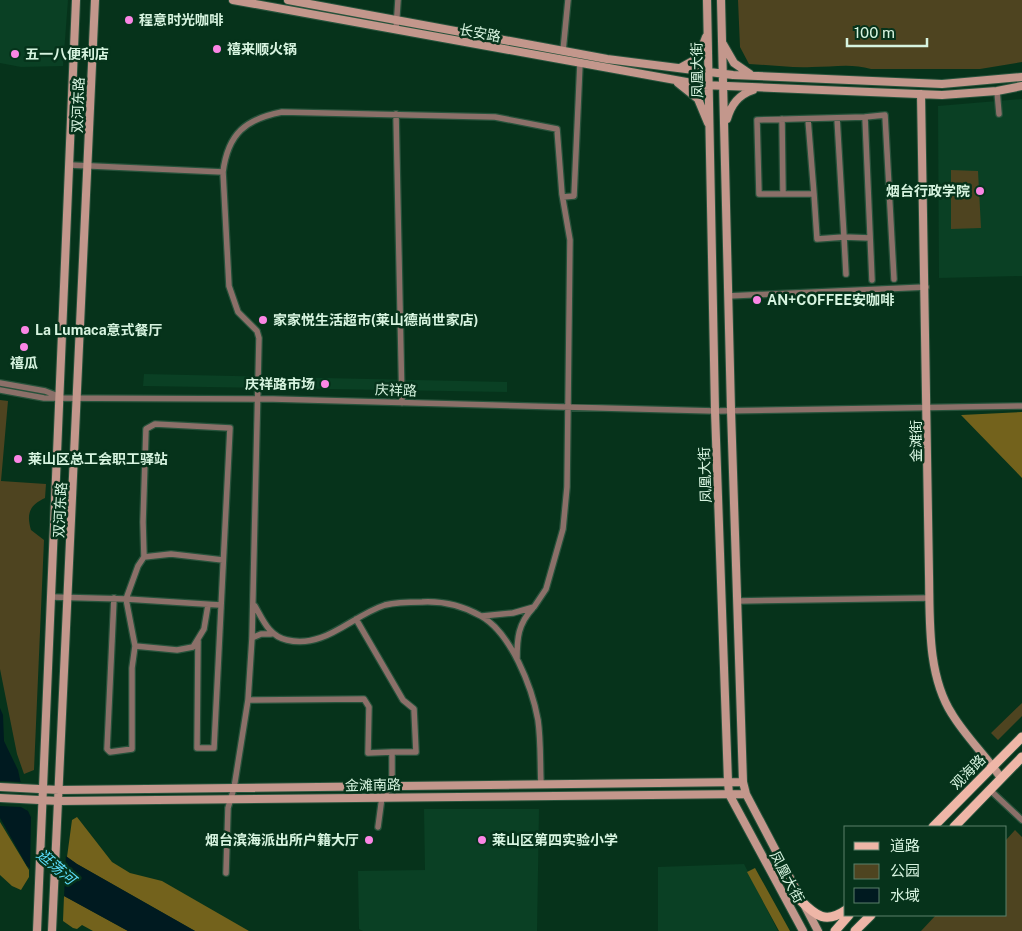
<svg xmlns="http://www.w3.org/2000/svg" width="1022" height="931" viewBox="0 0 1022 931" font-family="'Public Sans','Noto Sans SC',sans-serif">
<rect width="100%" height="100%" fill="#06331b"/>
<path fill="#0a4024" d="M 0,0 L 68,0 L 63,66 L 21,67 L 0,63 Z
M 1022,99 L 1022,276 L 939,278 L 938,106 Z
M 144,374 L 507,382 L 507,392 L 143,386 Z
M 424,809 L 539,809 L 537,931 L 363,931 L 359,929 L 358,871 L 425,870 Z
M 744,864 L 778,931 L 658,931 L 658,867 Z"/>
<path fill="#4e4420" d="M 738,0 L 1022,0 L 1022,62 L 980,69 L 871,69 C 851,63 833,67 812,67 C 791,68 770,65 749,64 L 740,47 Z
M 951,170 L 978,171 L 981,228 L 951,229 Z
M 0,400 L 8,401 L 1,481 L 46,484 L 45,498 C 30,505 26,513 31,530 L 44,540 L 34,770 L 24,774 L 17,754 L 0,669 Z
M 1022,703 L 1022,716 L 998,740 L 991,733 Z
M 1015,830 L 1022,837 L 1022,931 L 921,931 L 936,915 L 1006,915 L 1006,840 Z"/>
<path fill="#73621c" d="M 1022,412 L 1022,478 L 961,415 Z
M 77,817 L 112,862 L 130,873 L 162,881 L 249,931 L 195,931 L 77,864 L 67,857 L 72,820 Z
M 0,822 L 29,870 L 29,877 L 21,890 L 12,886 L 0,875 Z
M 755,868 L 790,931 L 779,931 L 747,872 Z
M 64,896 L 128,931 L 93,931 L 82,925 L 77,929 L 73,928 L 63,921 Z"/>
<path fill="#001a20" d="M 0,708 L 3,715 L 4,741 L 18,770 L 26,807 L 39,833 L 49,844 L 77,864 L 195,931 L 128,931 L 55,891 L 27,866 L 0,818 Z"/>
<path fill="#06331b" d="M 0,781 L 21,782 L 28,811 L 41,832 L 66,853 L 64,898 L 30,871 L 31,817 L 28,811 L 21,807 L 0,806 Z"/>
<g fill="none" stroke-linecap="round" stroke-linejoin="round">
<g stroke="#27523b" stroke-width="8">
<path id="street" d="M 396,30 L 398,0
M 563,51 L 568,0
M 997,91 L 999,114
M 396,114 L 402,403
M 837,118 L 844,237 L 870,238
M 782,119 L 783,194
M 808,119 L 814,194
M 70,165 L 223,172 L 229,286 L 238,312 L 257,331 L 259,338 L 252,638 L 248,700 L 234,788 L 228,808 L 226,873
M 223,172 C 228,133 246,119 282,112 L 495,117 L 557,129 L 562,194 L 570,240 L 567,487 L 563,529 L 546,589 L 534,607 L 513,613 L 482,616
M 563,197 L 574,196 L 580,63
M 846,274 L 844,237 L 817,239 L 814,194 L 759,194 L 757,120 L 865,117
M 872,280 L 865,117 L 885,115 L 894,279
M 728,296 L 926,287
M 0,383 L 45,391 L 58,396
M 0,390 L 44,398 L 273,399 L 715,411 L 1022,406
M 144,557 L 171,554 L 223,560
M 51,597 L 126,599 L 220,605
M 114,598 L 107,749 L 110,752 L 132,749 L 132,668 L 135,646 L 126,599 L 138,566 L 144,557 L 143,522 L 146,429 L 155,424 L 230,428 L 214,748 L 197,748 L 198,641
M 737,601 L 930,598
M 255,606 C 263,620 269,636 287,640 C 325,649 351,616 385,605 C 397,602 410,602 422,602 C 442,601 463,606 481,616 C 511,633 532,687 538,720 C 541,741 540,763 541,784
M 356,619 L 403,700 L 414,709 L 416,752 L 392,752
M 252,638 L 261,634 L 271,634
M 135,646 L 177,650 L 193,647 L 204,629 L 208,605
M 517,659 C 517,638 518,624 533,608
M 248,700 L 364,699 L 369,707 L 368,753 L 392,752 L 392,786 L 382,797 L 378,827
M 990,790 L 1022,820"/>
</g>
<g stroke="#27523b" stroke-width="10">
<path id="secondary" d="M 233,0 L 703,85 L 942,95 L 997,91 L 1022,86
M 288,0 L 607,59 L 733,75 L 942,84 L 1022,77
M 707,0 L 715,411 L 728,782 L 729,794 L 803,931
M 721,0 L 731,410 L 743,782 L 746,794 L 818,931
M 723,44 L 734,63 L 750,74
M 680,68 L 698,58 L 706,37
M 678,83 L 698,99 L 708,123
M 921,94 L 929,575 C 930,620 927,675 952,714 C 966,737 986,756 1001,778
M 727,119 C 731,105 738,95 753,90
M 0,787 L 59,790 L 743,782
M 0,798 L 59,801 L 746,794
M 37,931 L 76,0
M 52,931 L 95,0"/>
</g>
<g stroke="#27523b" stroke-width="11">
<path id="primary" d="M 933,827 L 1022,737
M 954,827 L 1022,757
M 801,901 C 816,916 826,924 846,910
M 835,931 L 849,915
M 855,931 L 871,915"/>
</g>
<use href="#street" stroke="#8b7069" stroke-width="5.5"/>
<use href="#secondary" stroke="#c3978c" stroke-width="8"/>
<use href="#primary" stroke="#eeb6a7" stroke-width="9"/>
</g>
<g fill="#fb86e5" stroke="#06331b" stroke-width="2">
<circle cx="129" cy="20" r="5"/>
<circle cx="217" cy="49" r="5"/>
<circle cx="15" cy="54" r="5"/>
<circle cx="980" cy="191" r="5"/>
<circle cx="757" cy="300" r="5"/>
<circle cx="263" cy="320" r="5"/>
<circle cx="25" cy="330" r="5"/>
<circle cx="24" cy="347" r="5"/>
<circle cx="325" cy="384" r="5"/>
<circle cx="18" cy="459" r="5"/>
<circle cx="369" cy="840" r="5"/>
<circle cx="482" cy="840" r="5"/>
</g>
<g text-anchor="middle" stroke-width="5" stroke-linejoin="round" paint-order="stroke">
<g font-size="14" font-weight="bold" fill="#d7f4e0" stroke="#06331b" text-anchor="start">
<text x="139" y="25">程意时光咖啡</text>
<text x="227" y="54">禧来顺火锅</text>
<text x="25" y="59">五一八便利店</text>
<text x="970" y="196" text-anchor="end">烟台行政学院</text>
<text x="767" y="305">AN+COFFEE安咖啡</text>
<text x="273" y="325">家家悦生活超市(莱山德尚世家店)</text>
<text x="35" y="335">La Lumaca意式餐厅</text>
<text x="24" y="368" text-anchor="middle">禧瓜</text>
<text x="315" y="389" text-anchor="end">庆祥路市场</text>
<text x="28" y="464">莱山区总工会职工驿站</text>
<text x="359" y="845" text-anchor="end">烟台滨海派出所户籍大厅</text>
<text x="492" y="845">莱山区第四实验小学</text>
</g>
<g font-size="14" fill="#d7f4e0" stroke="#06331b">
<text transform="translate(480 33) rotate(10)" y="5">长安路</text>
<text transform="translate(697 70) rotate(-91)" y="5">凤凰大街</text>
<text transform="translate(78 105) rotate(-88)" y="5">双河东路</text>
<text transform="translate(396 390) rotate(2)" y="5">庆祥路</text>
<text transform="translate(916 441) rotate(-90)" y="5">金滩街</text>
<text transform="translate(705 475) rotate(-92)" y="5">凤凰大街</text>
<text transform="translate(60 510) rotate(-87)" y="5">双河东路</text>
<text transform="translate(968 772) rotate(-45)" y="5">观海路</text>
<text transform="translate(373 785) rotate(-1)" y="5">金滩南路</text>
<text transform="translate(787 877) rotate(62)" y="5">凤凰大街</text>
</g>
<g font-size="15" font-style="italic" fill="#5ddffc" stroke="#06331b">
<text transform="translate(56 867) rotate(40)" y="5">逛荡河</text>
</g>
</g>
<rect x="844" y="826" width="162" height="90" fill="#06331b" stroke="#5a806a"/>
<rect x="854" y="842" width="25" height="8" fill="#eeb6a7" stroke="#5a806a"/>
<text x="890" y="851" font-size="15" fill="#d7f4e0">道路</text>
<rect x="854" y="864" width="25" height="15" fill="#4e4420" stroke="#5a806a"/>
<text x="890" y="876" font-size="15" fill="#d7f4e0">公园</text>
<rect x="854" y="888" width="25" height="15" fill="#001a20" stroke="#5a806a"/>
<text x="890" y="901" font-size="15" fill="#d7f4e0">水域</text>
<path d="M847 38v8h80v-8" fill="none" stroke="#d7f4e0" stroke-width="2.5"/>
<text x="854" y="38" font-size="15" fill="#d7f4e0" stroke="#06331b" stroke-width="4" paint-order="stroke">100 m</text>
</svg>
